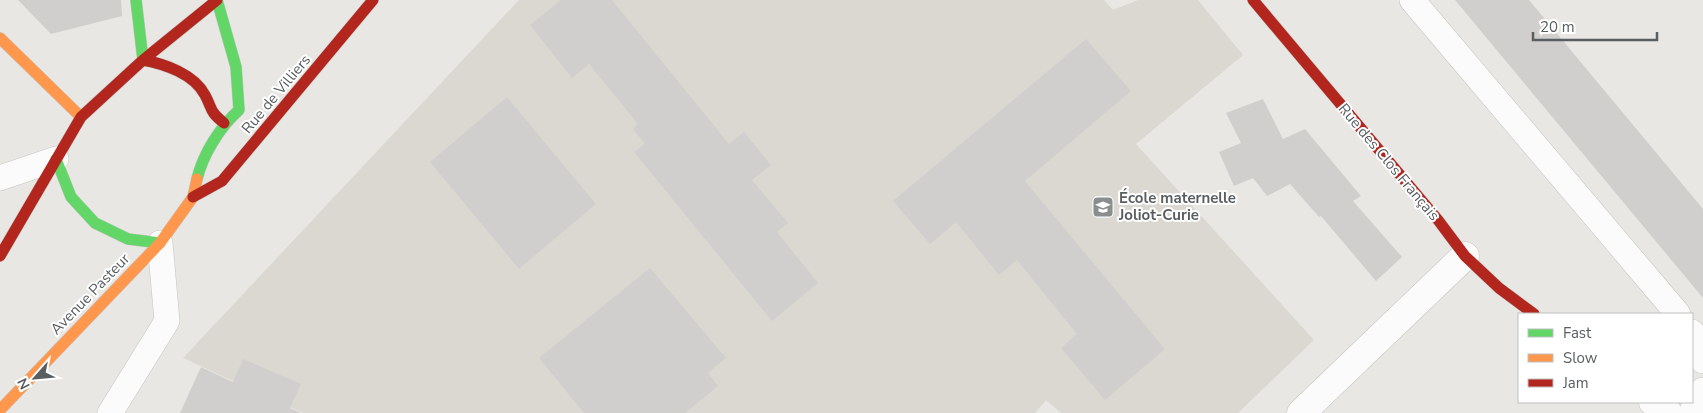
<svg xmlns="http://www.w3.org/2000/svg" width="1703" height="413" viewBox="0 0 1703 413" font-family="'Nunito Sans',sans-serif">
<rect width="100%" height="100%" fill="#e9e7e3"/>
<path fill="#dbd8d2" d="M 519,0 L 1104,0 L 1113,10 L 1138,0 L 1198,0 L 1243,55 L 1136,144 L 1314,340 L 1238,413 L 1061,413 L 1046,400 L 1035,413 L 303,413 L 183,358 Z"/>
<path fill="#d1cfcd" d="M 18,0 L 121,0 L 122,16 L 51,34 Z
M 561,0 L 612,0 L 729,144 L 744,132 L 771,165 L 752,180 L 788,223 L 777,232 L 818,283 L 772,321 L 634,152 L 645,144 L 633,129 L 638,124 L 589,64 L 572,78 L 530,25 Z
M 1455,0 L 1529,0 L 1703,209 L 1703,298 Z
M 1086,39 L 1131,91 L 1025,181 L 1165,349 L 1105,400 L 1061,348 L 1077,334 L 1017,260 L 999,275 L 956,222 L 930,244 L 893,201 Z
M 507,97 L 596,204 L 519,269 L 430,162 Z
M 1263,99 L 1283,139 L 1305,129 L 1361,196 L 1353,201 L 1402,257 L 1376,281 L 1321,216 L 1319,217 L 1290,184 L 1267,196 L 1253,178 L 1234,186 L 1219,152 L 1241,143 L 1226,113 Z
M 650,268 L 726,358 L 708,373 L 718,386 L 685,413 L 584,413 L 539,358 Z
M 243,359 L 301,384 L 290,408 L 301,413 L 180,413 L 201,367 L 233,382 Z"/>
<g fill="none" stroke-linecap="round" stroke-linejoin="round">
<g stroke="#c4c4c3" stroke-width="26">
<path id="lane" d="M 1412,0 L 1678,314
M 0,178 L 56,159
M 1692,332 L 1700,343 L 1703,361
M 110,413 L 167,321 L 160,243
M 1691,413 L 1703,390"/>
</g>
<g stroke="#c4c4c3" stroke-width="29">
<path id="street" d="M 1653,402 L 1668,413
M 1301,413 L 1465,256"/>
</g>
<g stroke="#c5c6c5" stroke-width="12">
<path id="fast" d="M 136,0 L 143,60
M 56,159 L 71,197 L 95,223 L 128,239 L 160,243
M 197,179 C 203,154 220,127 239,110 L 236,67 L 217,0"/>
</g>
<g stroke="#c5c6c5" stroke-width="12">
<path id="slow" d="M 0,38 L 81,117
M 0,410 L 160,243 L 193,197 L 197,179"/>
</g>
<g stroke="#c5c6c5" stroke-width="12">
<path id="jam" d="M 1253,0 L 1438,220 L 1465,256 L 1499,288 L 1534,314
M 143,60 C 165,64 194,74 205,95 C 213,110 209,111 224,123
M 193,197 L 222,181 L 373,0
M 0,256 L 81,117 L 143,60 L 217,0"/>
</g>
<use href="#lane" stroke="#fcfbfb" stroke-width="25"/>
<use href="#street" stroke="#fcfbfb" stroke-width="28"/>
<use href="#fast" stroke="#63d668" stroke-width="11"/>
<use href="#slow" stroke="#ff974d" stroke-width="11"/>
<use href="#jam" stroke="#b3261e" stroke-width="11"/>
</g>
<defs>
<g id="school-square" transform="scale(1.125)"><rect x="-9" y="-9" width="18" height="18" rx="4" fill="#8b8e8e" stroke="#fff"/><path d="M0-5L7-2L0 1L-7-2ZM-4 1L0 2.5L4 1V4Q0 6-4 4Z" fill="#fff"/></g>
</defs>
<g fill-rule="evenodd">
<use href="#school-square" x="1103" y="207"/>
</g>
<g text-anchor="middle" stroke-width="4" stroke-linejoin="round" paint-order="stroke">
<g font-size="15" fill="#595e61" stroke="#fff">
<text transform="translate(276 94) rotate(-50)" y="5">Rue de Villiers</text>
<text transform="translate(1389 162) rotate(50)" y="5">Rue des Clos Français</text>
<text transform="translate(90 294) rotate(-46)" y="5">Avenue Pasteur</text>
</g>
<g font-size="15" font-weight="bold" fill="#595e61" stroke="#fff" text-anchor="start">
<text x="1119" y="203">École maternelle<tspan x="1119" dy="17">Joliot-Curie</tspan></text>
</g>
</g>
<rect x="1518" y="313" width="175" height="90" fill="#ffffff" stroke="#bdbfc0"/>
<rect x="1528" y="329" width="25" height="8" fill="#63d668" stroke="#bdbfc0"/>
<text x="1563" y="338" font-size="15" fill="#595e61">Fast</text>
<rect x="1528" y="354" width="25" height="8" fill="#ff974d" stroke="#bdbfc0"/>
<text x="1563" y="363" font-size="15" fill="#595e61">Slow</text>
<rect x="1528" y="379" width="25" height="8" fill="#b3261e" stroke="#bdbfc0"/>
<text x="1563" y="388" font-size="15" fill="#595e61">Jam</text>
<g transform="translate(35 378) rotate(243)" stroke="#ffffff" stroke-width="4" paint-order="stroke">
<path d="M0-4L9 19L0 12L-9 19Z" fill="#595e61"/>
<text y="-8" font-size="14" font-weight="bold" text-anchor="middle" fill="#595e61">N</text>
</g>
<path d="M1533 32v8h124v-8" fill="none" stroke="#595e61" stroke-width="2.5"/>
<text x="1540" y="32" font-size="15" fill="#595e61" stroke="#ffffff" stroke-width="4" paint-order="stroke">20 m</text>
</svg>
